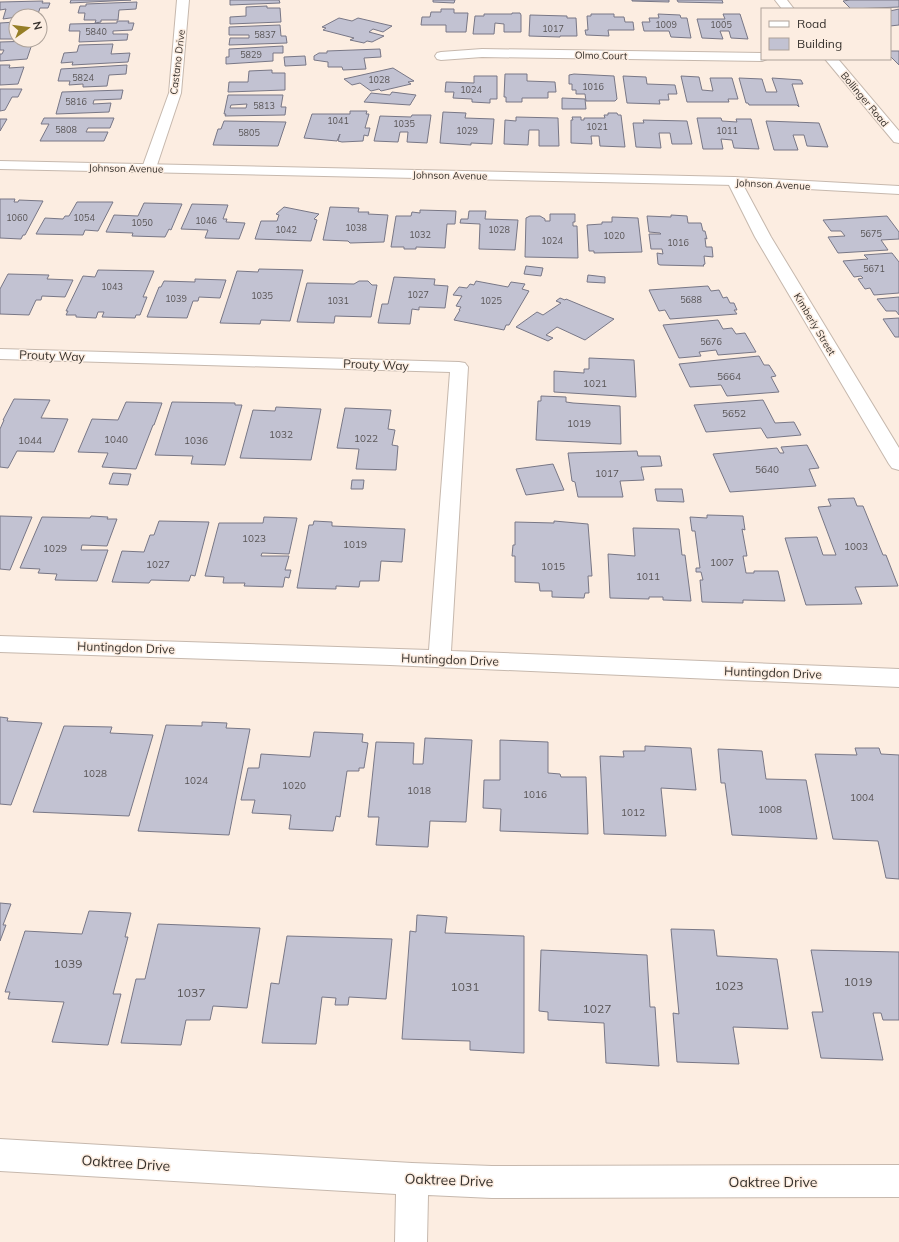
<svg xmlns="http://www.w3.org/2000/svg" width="899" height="1242" viewBox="0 0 899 1242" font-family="Mulish,sans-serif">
<rect width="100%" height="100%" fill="#fcede1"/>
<path fill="#c2c2d2" stroke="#787786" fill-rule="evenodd" d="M 71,0 L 131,0 L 70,3 Z
M 230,0 L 279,0 L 280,3 L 230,5 Z
M 433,0 L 455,0 L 454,3 L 433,2 Z
M 632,0 L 669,0 L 669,2 L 632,1 Z
M 677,0 L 722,0 L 723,3 L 678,2 Z
M 850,0 L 899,0 L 899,7 L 851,9 L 843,1 Z
M 43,1 L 42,3 L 50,3 L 48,8 L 40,8 L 38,14 L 3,19 L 6,9 L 0,10 L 0,2 Z
M 137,2 L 136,9 L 119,10 L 118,20 L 101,20 L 101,22 L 95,23 L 96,20 L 84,20 L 85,13 L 78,13 L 80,6 L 86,6 L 86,4 Z
M 267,6 L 267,8 L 280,8 L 281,22 L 230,24 L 230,17 L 246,16 L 246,7 Z
M 441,9 L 454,9 L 454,13 L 468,13 L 466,32 L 446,32 L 446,25 L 421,25 L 422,17 L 430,17 L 431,12 L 441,12 Z
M 899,9 L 899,25 L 890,26 L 890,11 Z
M 512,13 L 520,13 L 521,15 L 521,32 L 504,32 L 504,24 L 495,23 L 494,34 L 473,34 L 475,16 L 484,16 L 484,14 L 512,14 Z
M 591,14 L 614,14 L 614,17 L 624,17 L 625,22 L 633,22 L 634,30 L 608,30 L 609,36 L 586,35 L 585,30 L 588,30 L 587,16 L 591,16 Z
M 658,14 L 680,15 L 681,18 L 687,18 L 691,38 L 671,37 L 669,31 L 644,31 L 642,22 L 650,22 L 649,18 L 659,18 Z
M 723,14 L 740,14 L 748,39 L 731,38 L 729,31 L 720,31 L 723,39 L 702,38 L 697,19 L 725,19 Z
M 530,15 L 567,16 L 567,18 L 576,18 L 577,36 L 560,36 L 560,37 L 529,36 Z
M 339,18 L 352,21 L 358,18 L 392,26 L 383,32 L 373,29 L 369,32 L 384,36 L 372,42 L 367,41 L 364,43 L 350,40 L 354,38 L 323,30 L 326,28 L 322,27 Z
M 117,21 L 129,21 L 128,23 L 134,23 L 132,30 L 113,31 L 113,34 L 128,34 L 127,40 L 79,42 L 80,31 L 69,31 L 70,24 L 117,23 Z
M 16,22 L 16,39 L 0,39 L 0,23 Z
M 280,25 L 281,36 L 286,36 L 287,43 L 229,45 L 230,38 L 249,38 L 249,35 L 229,35 L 229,27 Z
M 33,41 L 27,59 L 0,61 L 0,54 L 2,54 L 4,50 L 0,50 L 0,42 Z
M 113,44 L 111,54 L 130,53 L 128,62 L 72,65 L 73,62 L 61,63 L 64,53 L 77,52 L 79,45 Z
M 283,46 L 283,53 L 273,53 L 273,61 L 226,64 L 226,57 L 229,57 L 229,49 Z
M 380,49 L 381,57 L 364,58 L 366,69 L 343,70 L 342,67 L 328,67 L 328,62 L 314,60 L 314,56 L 319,53 L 327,53 L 327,51 Z
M 890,51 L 899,51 L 899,65 L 890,56 Z
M 305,56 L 306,65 L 285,66 L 284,57 Z
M 0,65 L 10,65 L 9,68 L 24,67 L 18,84 L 0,85 Z
M 127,65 L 126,74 L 109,75 L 107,86 L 83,87 L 83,84 L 69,85 L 70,81 L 58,81 L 61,69 Z
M 393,68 L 414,81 L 408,82 L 411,84 L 381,91 L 379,89 L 371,91 L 360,83 L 352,85 L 344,79 Z
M 272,70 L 272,73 L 285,73 L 285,90 L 228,92 L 229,82 L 248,82 L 249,71 Z
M 505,74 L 527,74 L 527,81 L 555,82 L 556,92 L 548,92 L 548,98 L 522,98 L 522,102 L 506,102 L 506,97 L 504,97 Z
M 574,74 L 614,76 L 617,99 L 615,101 L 586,101 L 585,94 L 576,94 L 576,90 L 572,90 L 572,84 L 569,84 L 569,75 Z
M 474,76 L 497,76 L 497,99 L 490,99 L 490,103 L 472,102 L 472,99 L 453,98 L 454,92 L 445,92 L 446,82 L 474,83 Z
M 623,76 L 646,77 L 647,84 L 675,85 L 677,94 L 668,94 L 669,100 L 659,100 L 660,104 L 627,103 Z
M 681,76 L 699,77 L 702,90 L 713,91 L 710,78 L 732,78 L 738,99 L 728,99 L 729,102 L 687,102 Z
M 739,78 L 762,79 L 766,92 L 777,92 L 772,78 L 801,80 L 803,84 L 792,84 L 799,107 L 797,105 L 749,105 L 748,103 L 746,103 Z
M 0,89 L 22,89 L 18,97 L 12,97 L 5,110 L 0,111 Z
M 123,90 L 121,99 L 94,100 L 93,104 L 111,103 L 109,112 L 56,114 L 62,92 Z
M 392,92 L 416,95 L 410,105 L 364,102 L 371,93 L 390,95 Z
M 228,95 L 283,95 L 281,107 L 286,107 L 285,115 L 225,116 L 226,114 L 224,114 ZM 247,104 L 246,108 L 230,108 L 231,105 Z
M 562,98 L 585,99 L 586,109 L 562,109 Z
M 350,111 L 367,111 L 366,114 L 369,114 L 365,128 L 370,128 L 368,136 L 364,135 L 363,141 L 342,142 L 338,141 L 340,134 L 337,141 L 304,138 L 312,114 L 350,114 Z
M 443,112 L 466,113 L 465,118 L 494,119 L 492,144 L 471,143 L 471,145 L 440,143 Z
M 608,113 L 617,113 L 618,115 L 621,115 L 625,147 L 600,146 L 599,136 L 591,136 L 592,144 L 571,143 L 571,120 L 573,120 L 572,117 L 581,117 L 581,120 L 584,120 L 584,118 L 605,118 L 604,115 L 608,115 Z
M 412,115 L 431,115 L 427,143 L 407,142 L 408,132 L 400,132 L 398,142 L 374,141 L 380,116 L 411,117 Z
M 516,117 L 558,118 L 559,146 L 539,146 L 539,130 L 529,130 L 528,145 L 504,144 L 505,120 L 516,121 Z
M 44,118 L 114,118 L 110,128 L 88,128 L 86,132 L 108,132 L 104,141 L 40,141 L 49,124 L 41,124 Z
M 697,118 L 721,118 L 722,121 L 737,122 L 736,119 L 751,119 L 759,149 L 734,148 L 732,140 L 721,139 L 723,149 L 703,149 Z
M 0,119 L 7,119 L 0,131 Z
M 643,120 L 687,121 L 692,144 L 672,144 L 670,133 L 659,133 L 661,148 L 636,147 L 633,123 L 644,123 Z
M 224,121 L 286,122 L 278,146 L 213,145 L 218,129 L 221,129 Z
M 766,121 L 819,123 L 828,147 L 807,146 L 804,135 L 793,135 L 798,150 L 774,150 Z
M 0,199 L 15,199 L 14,202 L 18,202 L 19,200 L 43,201 L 25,235 L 23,235 L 21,239 L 0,238 Z
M 77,202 L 113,202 L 98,231 L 85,230 L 83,235 L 36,234 L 45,218 L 63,219 L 65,216 L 69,216 Z
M 144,203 L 182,204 L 171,230 L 169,229 L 165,237 L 132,236 L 133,233 L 106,232 L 114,215 L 138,216 Z
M 192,204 L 228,205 L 223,219 L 227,219 L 226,222 L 245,223 L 239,239 L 205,238 L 208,230 L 181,229 Z
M 284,207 L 319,214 L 314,219 L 317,220 L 311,241 L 255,239 L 261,221 L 277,221 L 279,215 L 276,214 Z
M 330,207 L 359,208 L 358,212 L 369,212 L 368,214 L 388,215 L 384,242 L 350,243 L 348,241 L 323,240 Z
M 420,210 L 456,211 L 455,224 L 447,224 L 445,248 L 416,247 L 416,249 L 404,249 L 404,247 L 391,247 L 396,216 L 411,216 L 412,212 L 420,213 Z
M 469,211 L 486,211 L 485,219 L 518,220 L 515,250 L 479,249 L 480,224 L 460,223 L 461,219 L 468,219 Z
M 550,214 L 575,214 L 575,222 L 573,222 L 573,226 L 577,226 L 578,258 L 525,257 L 526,218 L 530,216 L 540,216 L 545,219 L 545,221 L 550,221 Z
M 671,215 L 687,216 L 688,223 L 701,223 L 703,231 L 705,231 L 707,239 L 705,238 L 706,247 L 712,247 L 713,257 L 704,256 L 705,264 L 703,265 L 704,266 L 660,265 L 658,264 L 657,253 L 663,254 L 662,249 L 651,249 L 649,234 L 661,234 L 660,233 L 649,232 L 647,216 L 671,217 Z
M 887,216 L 899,232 L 899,239 L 881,240 L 888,250 L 838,253 L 828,237 L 845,236 L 841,231 L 831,231 L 823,220 Z
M 612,217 L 638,218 L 642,252 L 594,253 L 594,251 L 589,251 L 587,225 L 602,224 L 602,222 L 612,222 Z
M 892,253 L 899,262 L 899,293 L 874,295 L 870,288 L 865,289 L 858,279 L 863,278 L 861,276 L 854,277 L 843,261 L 868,259 L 864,255 Z
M 526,266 L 543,268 L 541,276 L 524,274 Z
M 259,269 L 303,270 L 290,321 L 261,320 L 260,324 L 220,323 L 237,271 L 258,272 Z
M 98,270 L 154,271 L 143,297 L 147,297 L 140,315 L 136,315 L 135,318 L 102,317 L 104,312 L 98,312 L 96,318 L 76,317 L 76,315 L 66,315 L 68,311 L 66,311 L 83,276 L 95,277 Z
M 8,274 L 49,275 L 47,279 L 73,280 L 65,297 L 42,296 L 41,300 L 36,300 L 29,315 L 0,314 L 0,289 Z
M 588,275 L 605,277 L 605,283 L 587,282 Z
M 394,277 L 435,279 L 434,285 L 448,286 L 445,308 L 419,307 L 419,310 L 412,309 L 410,324 L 378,323 L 382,304 L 388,304 Z
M 195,279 L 226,280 L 220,298 L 199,297 L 198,301 L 193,301 L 187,318 L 147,317 L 159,287 L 161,287 L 164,281 L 195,282 Z
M 359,281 L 368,281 L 372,285 L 377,285 L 371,317 L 335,316 L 334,323 L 297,322 L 307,283 L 354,284 Z
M 476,281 L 508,287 L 511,282 L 525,284 L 522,289 L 529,291 L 509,325 L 506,325 L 504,330 L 454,320 L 460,310 L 459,310 L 461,307 L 456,306 L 462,296 L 453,295 L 459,287 L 467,288 L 470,284 L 474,285 Z
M 708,286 L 711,291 L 719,290 L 723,298 L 727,297 L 730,303 L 734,303 L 737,310 L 734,310 L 737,314 L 670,319 L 665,310 L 659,311 L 649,290 Z
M 899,297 L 899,315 L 896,311 L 886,311 L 877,299 Z
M 560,298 L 565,300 L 566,299 L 614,319 L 585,340 L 557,327 L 546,335 L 553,338 L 548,341 L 516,327 L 537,312 L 543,315 L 561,303 L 556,301 Z
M 899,318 L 899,337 L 895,337 L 883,319 Z
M 718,320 L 723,329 L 732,328 L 736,334 L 745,333 L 756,352 L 718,355 L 716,350 L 699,352 L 701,356 L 679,358 L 663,325 Z
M 759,356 L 764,365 L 769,365 L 776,376 L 771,377 L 779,392 L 727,396 L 721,385 L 690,387 L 679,364 Z
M 589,358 L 634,360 L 636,397 L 554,392 L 554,371 L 584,373 L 584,369 L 589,369 Z
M 541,396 L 566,397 L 566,402 L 573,403 L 620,406 L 621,444 L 536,440 L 538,401 L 541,401 Z
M 14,399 L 50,400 L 41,418 L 68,419 L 54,452 L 17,451 L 8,468 L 0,467 L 0,429 L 4,420 L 3,420 Z
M 763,400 L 775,423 L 794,422 L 801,435 L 767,438 L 761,428 L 706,432 L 694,405 Z
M 126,402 L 162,403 L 154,425 L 153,425 L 136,469 L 102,467 L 108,453 L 78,452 L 92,419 L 118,420 Z
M 172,402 L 235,403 L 235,405 L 242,405 L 225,465 L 191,464 L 193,456 L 155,455 Z
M 276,407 L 321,409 L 311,460 L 240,458 L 253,410 L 275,411 Z
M 345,408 L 391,410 L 388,429 L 395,430 L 392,445 L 398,446 L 396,470 L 356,469 L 359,449 L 337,448 Z
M 807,445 L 819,468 L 809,469 L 816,486 L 730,492 L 713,454 L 777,448 L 780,453 L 784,453 L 781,447 Z
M 637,451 L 638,456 L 660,456 L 662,466 L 641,467 L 644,480 L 620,481 L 623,497 L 578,497 L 575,482 L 572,481 L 568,453 Z
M 553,464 L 564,490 L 526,495 L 516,469 Z
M 113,473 L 131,474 L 128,485 L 109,484 Z
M 352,480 L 364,480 L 363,489 L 351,489 Z
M 655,489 L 682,489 L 684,502 L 657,501 Z
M 854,498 L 857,506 L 863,506 L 883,555 L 886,555 L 898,586 L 855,587 L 862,604 L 806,605 L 785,538 L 817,537 L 823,555 L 836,555 L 818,507 L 831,506 L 828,499 Z
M 707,515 L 743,516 L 745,530 L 742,529 L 747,556 L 743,556 L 746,573 L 754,573 L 754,571 L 778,571 L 785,601 L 743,600 L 743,603 L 702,602 L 700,580 L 703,580 L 701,572 L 696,572 L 696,568 L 700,568 L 695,531 L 692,531 L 690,517 L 707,518 Z
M 0,516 L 32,517 L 10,570 L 0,569 Z
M 91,516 L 108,517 L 107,519 L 117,519 L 107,546 L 82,545 L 81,550 L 108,550 L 97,581 L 55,580 L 57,574 L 38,573 L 40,569 L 20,568 L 42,517 L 90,518 Z
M 264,517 L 297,518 L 289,554 L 262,553 L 261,556 L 289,556 L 285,570 L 291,570 L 289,578 L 285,577 L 283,587 L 244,586 L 245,583 L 223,583 L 224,577 L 205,576 L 219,523 L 263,523 Z
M 159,521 L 209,522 L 195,576 L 191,575 L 189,581 L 151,580 L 149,583 L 112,582 L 122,551 L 144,552 L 150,535 L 154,535 Z
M 314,521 L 332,522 L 332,526 L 405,529 L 402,562 L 381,561 L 379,581 L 360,581 L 359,587 L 336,586 L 336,589 L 297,588 L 309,525 L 313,525 Z
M 554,521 L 588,524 L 592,576 L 588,576 L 589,593 L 585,593 L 584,598 L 552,597 L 552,591 L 540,591 L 539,583 L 515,582 L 515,556 L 512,556 L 513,545 L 515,545 L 515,522 L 554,523 Z
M 633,528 L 679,529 L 682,555 L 685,555 L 691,601 L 663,600 L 663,597 L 649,597 L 649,599 L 610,598 L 608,554 L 635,556 Z
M 0,717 L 8,718 L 7,721 L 42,723 L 11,805 L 0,804 Z
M 202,722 L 227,723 L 226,728 L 250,729 L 229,835 L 138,831 L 166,725 L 202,726 Z
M 64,726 L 112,727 L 110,733 L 153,735 L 129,816 L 33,812 Z
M 314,732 L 363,734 L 362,742 L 368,743 L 364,768 L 359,768 L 359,771 L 347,771 L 340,817 L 336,816 L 333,831 L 289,829 L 291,815 L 252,813 L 255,800 L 241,800 L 248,768 L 259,768 L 261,754 L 310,757 Z
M 425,738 L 472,740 L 466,822 L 430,821 L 428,847 L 376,845 L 379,817 L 368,817 L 376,742 L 414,743 L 413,764 L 423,764 Z
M 500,740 L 548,742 L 548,773 L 560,774 L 561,777 L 586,777 L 588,834 L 500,831 L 501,809 L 483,808 L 484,780 L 500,780 Z
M 645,746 L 691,748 L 696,790 L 661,788 L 666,836 L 604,834 L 600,756 L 624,757 L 623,751 L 645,751 Z
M 855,748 L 879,748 L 881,754 L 899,755 L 899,879 L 886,878 L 878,841 L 833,839 L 815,754 L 857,755 Z
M 718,749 L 762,751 L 766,779 L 806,780 L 817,839 L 732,835 L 725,783 L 721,783 Z
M 0,903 L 11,904 L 3,925 L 6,925 L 0,941 Z
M 89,911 L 131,913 L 125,937 L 128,937 L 113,994 L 121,994 L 108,1045 L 52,1042 L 64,1002 L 8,999 L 10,992 L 5,992 L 25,931 L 82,934 Z
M 417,915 L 447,917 L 445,933 L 524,936 L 524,1053 L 470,1050 L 470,1041 L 402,1039 L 410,931 L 416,932 Z
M 158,924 L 260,928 L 247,1008 L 213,1006 L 210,1020 L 186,1020 L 181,1045 L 121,1043 L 136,979 L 145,979 Z
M 671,929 L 714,930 L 717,956 L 777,959 L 788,1029 L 733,1027 L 739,1064 L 677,1062 L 673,1013 L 679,1014 Z
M 287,936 L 392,939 L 386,999 L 349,997 L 348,1005 L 335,1005 L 336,998 L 322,997 L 316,1044 L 262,1043 L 271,983 L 279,984 Z
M 541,950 L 647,955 L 650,1007 L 655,1007 L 659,1066 L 606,1063 L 604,1023 L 548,1020 L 548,1012 L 539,1011 Z
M 811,950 L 899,952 L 899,1020 L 883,1020 L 881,1013 L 873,1013 L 883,1060 L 821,1058 L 812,1012 L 823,1012 Z"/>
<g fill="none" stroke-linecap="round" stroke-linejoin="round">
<g stroke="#c6b8ad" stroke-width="2">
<path id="minor" d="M 177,0 L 189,0 L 181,93 L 156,168 L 154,171 L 149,172 L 144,171 L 142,168 L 169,93 Z
M 482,49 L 762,53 L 762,59 L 767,59 L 762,61 L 482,57 L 441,60 L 437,59 L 435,56 L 437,53 L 441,52 Z
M 734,177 L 739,178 L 741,181 L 771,237 L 899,448 L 899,470 L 892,468 L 889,464 L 755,237 L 727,181 L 729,178 Z
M 0,349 L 459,362 L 465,363 L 468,367 L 451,651 L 899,669 L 899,687 L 390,665 L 0,652 L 0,636 L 429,650 L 450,372 L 0,359 Z
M 0,1139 L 412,1163 L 492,1166 L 899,1165 L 899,1197 L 492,1198 L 428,1195 L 427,1242 L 395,1242 L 396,1194 L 0,1171 Z"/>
</g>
<g stroke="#c6b8ad" stroke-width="2">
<path id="tertiary" d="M 0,161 L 734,177 L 899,186 L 899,194 L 734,185 L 0,169 Z"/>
</g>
<g stroke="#c6b8ad" stroke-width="2">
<path id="secondary" d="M 775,0 L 787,0 L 794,9 L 782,9 Z
M 825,59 L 838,59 L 899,131 L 899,143 L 894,142 Z"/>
</g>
<use href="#minor" fill="#fff" fill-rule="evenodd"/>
<use href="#tertiary" fill="#fff" fill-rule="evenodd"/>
<use href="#secondary" fill="#fff" fill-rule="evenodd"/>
</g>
<g text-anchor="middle" stroke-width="3" stroke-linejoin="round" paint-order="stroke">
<g font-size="9" fill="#595556">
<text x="666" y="28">1009</text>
<text x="721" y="28">1005</text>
<text x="553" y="32">1017</text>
<text x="96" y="35">5840</text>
<text x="265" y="38">5837</text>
<text x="251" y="58">5829</text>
<text x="83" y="81">5824</text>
<text x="379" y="83">1028</text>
<text x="593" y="90">1016</text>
<text x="471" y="93">1024</text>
<text x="76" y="105">5816</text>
<text x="264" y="109">5813</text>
<text x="338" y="124">1041</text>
<text x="404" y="127">1035</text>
<text x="597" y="130">1021</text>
<text x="66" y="133">5808</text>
<text x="467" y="134">1029</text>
<text x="727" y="134">1011</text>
<text x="249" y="136">5805</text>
<text x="17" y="221">1060</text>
<text x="84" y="221">1054</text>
<text x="206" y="224">1046</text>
<text x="142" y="226">1050</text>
<text x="356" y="231">1038</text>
<text x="286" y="233">1042</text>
<text x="499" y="233">1028</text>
<text x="871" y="237">5675</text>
<text x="420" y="238">1032</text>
<text x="614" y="239">1020</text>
<text x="552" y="244">1024</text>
<text x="678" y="246">1016</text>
<text x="874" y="272">5671</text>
<text x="112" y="290">1043</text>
<text x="418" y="298">1027</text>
<text x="262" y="299">1035</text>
<text x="176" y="302">1039</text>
<text x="691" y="303">5688</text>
<text x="338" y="304">1031</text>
<text x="491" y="304">1025</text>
<text x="711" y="345">5676</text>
</g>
<g font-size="10" fill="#36312c" stroke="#fcede1">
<text transform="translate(601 55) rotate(1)" y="4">Olmo Court</text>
<text transform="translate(177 62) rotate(-83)" y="4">Castano Drive</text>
<text transform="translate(865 99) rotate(50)" y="4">Bollinger Road</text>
<text transform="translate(126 168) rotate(1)" y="4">Johnson Avenue</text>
<text transform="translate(450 175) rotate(1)" y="4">Johnson Avenue</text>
<text transform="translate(773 184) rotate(3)" y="4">Johnson Avenue</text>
<text transform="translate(815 324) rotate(59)" y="4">Kimberly Street</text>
</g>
<g font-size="10" fill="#595556">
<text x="729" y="380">5664</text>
<text x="595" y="387">1021</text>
<text x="734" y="417">5652</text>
<text x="579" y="427">1019</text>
<text x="281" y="438">1032</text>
<text x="366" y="442">1022</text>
<text x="116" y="443">1040</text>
<text x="30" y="444">1044</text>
<text x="196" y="444">1036</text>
<text x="767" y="473">5640</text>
<text x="607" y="477">1017</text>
<text x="254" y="542">1023</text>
<text x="355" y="548">1019</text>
<text x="856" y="550">1003</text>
<text x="55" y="552">1029</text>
<text x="722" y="566">1007</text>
<text x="158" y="568">1027</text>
<text x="553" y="570">1015</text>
<text x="648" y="580">1011</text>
<text x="95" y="777">1028</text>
<text x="196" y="784">1024</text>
<text x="294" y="789">1020</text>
<text x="419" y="794">1018</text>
<text x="535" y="798">1016</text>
<text x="862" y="801">1004</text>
<text x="770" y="813">1008</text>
<text x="633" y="816">1012</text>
</g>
<g font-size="12" fill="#36312c" stroke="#fcede1">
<text transform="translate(52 356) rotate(2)" y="4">Prouty Way</text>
<text transform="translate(376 365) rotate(2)" y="4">Prouty Way</text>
<text transform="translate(126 648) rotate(2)" y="4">Huntingdon Drive</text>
<text transform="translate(450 660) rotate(2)" y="4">Huntingdon Drive</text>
<text transform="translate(773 673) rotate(2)" y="4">Huntingdon Drive</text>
</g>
<g font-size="12" fill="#595556">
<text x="68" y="968">1039</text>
<text x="858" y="986">1019</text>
<text x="729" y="990">1023</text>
<text x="465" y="991">1031</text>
<text x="191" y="997">1037</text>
<text x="597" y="1013">1027</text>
</g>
<g font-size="14" fill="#36312c" stroke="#fcede1">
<text transform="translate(126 1163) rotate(4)" y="5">Oaktree Drive</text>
<text transform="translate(449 1180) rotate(2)" y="5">Oaktree Drive</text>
<text x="773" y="1187">Oaktree Drive</text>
</g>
</g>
<rect x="761" y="8" width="130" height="52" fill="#fcede1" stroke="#ada299"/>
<rect x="769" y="21" width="20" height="6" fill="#ffffff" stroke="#ada299"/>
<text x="797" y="28" font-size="12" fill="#36312c">Road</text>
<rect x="769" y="38" width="20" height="12" fill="#c2c2d2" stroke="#ada299"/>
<text x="797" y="48" font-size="12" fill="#36312c">Building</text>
<g transform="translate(28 28) rotate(76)"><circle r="19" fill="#fcede1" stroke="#ada299"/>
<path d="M0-3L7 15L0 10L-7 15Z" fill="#967e26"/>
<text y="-6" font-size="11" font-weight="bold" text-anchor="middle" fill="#36312c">N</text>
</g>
</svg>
